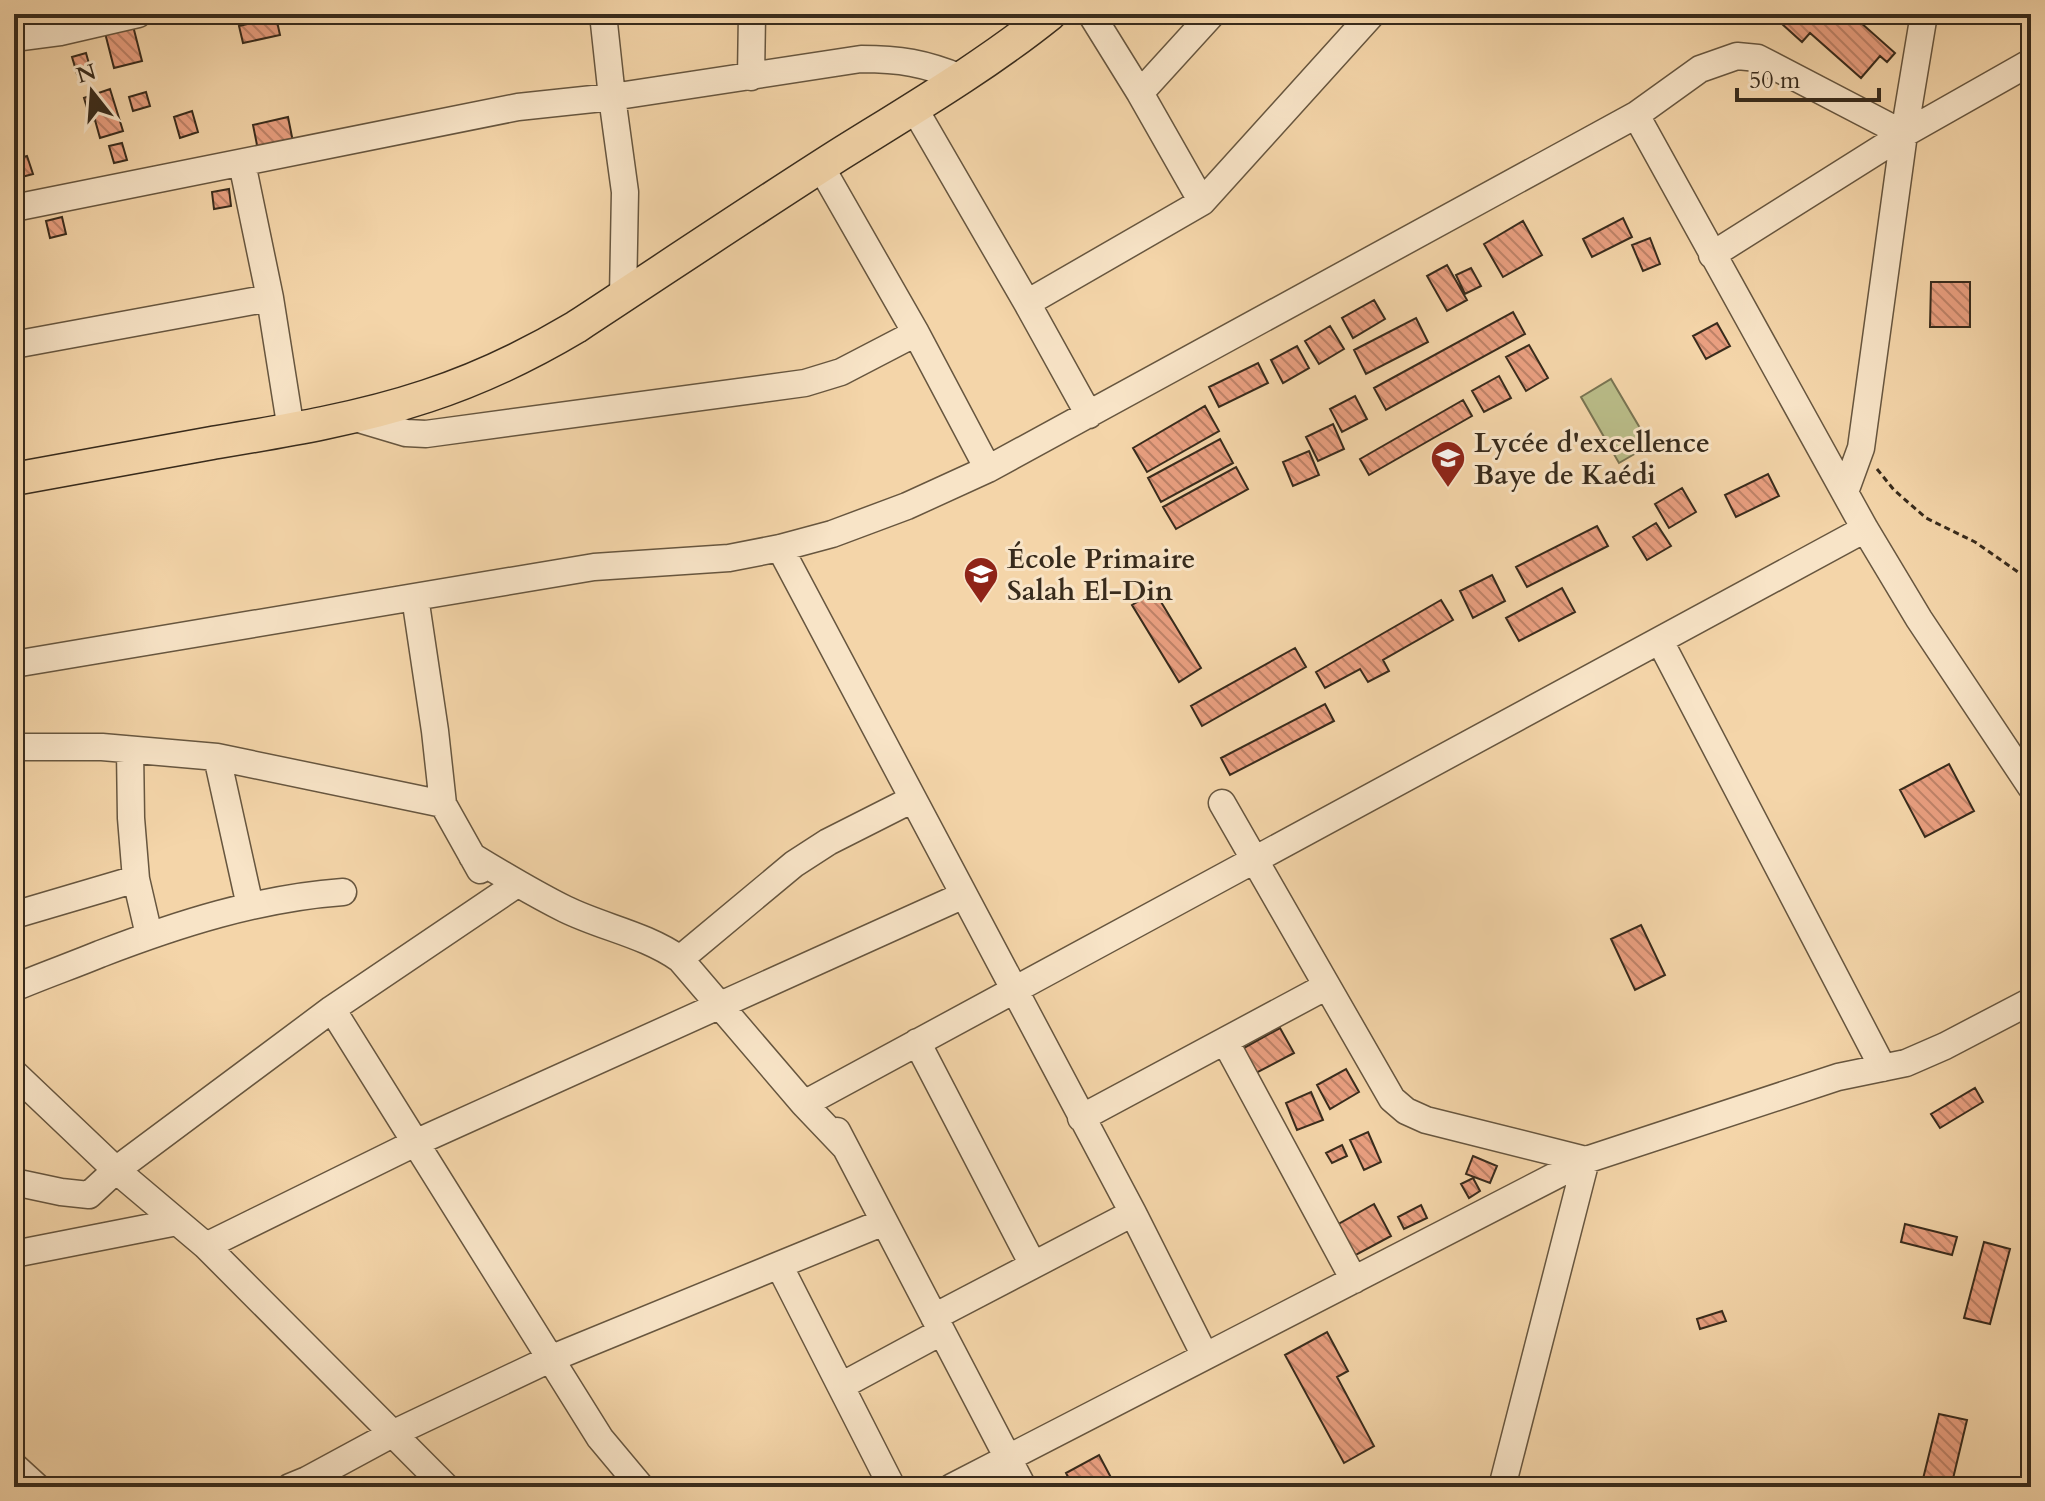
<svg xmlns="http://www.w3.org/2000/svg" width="2045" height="1501" viewBox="0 0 2045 1501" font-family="Cardo,serif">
<defs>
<pattern id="building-back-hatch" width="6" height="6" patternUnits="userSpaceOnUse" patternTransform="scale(2)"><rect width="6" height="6" fill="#e99f80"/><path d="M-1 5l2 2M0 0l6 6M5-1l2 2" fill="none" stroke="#be8268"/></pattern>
</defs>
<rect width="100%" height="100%" fill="#f4d5a9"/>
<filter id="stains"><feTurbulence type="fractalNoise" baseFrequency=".0025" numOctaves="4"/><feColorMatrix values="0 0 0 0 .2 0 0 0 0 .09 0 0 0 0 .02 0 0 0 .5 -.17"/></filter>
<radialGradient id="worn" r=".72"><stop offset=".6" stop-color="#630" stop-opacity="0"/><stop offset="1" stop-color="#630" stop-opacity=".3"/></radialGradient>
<path fill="#babd89" stroke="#797452" stroke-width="2" d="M 1611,379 L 1650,445 L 1619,463 L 1581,397 Z"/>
<path fill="url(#building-back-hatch)" stroke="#382b1c" stroke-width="2" d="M 1771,14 L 1851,14 L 1895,53 L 1887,62 L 1880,56 L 1861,78 L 1810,33 L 1802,42 Z
M 276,17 L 280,35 L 243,43 L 239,26 Z
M 132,22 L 142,61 L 114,68 L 104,29 Z
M 86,53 L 91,71 L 77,74 L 72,57 Z
M 110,89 L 123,131 L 100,138 L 95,120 L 91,121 L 84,98 Z
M 146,92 L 150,106 L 133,111 L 129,97 Z
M 192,111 L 198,132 L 180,138 L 174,117 Z
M 288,117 L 293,142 L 258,150 L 253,125 Z
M 122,143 L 127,160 L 114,163 L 109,146 Z
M 27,156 L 33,174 L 18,178 L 14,160 Z
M 229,189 L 231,206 L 214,209 L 212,192 Z
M 62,217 L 66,234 L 50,238 L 46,221 Z
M 1623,218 L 1632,237 L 1592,257 L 1583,239 Z
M 1523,221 L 1542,255 L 1503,277 L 1484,244 Z
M 1650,238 L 1660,264 L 1643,271 L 1632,245 Z
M 1447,265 L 1467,300 L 1447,311 L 1427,276 Z
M 1471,268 L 1481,286 L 1465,294 L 1456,275 Z
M 1931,282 L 1970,282 L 1970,327 L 1930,327 Z
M 1374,300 L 1385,319 L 1353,338 L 1342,318 Z
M 1513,312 L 1525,334 L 1386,410 L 1374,388 Z
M 1416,318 L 1428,342 L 1366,374 L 1354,350 Z
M 1717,323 L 1730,346 L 1706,359 L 1693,336 Z
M 1330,326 L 1344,349 L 1319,364 L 1305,341 Z
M 1529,345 L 1548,378 L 1526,391 L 1506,357 Z
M 1297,346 L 1309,368 L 1283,383 L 1271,360 Z
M 1258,363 L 1268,383 L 1219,407 L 1209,387 Z
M 1499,376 L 1511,398 L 1484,412 L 1472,391 Z
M 1355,396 L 1367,419 L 1342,432 L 1330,409 Z
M 1463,400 L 1472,416 L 1369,475 L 1360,459 Z
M 1205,406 L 1219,431 L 1147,472 L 1133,448 Z
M 1333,424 L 1344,449 L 1318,461 L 1306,437 Z
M 1220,439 L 1233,463 L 1161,502 L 1148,478 Z
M 1309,451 L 1319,475 L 1293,486 L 1283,462 Z
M 1236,467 L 1248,489 L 1176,529 L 1163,507 Z
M 1768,474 L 1779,496 L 1736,517 L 1725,495 Z
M 1682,488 L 1696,512 L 1669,528 L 1655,504 Z
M 1656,523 L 1671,546 L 1647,560 L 1633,537 Z
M 1597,526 L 1608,546 L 1527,587 L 1516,567 Z
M 1492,575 L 1505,601 L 1473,618 L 1460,591 Z
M 1562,588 L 1575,612 L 1519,641 L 1506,618 Z
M 1155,592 L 1201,668 L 1179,682 L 1132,605 Z
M 1441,600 L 1453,620 L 1383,660 L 1389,671 L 1368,682 L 1360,669 L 1325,688 L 1316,672 Z
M 1295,648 L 1306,667 L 1202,726 L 1191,706 Z
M 1325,704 L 1334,721 L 1230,775 L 1221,758 Z
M 1949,764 L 1974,811 L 1925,837 L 1900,790 Z
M 1641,925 L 1665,975 L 1635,990 L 1611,939 Z
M 1280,1028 L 1294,1053 L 1256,1073 L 1242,1049 Z
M 1346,1069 L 1359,1092 L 1330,1109 L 1317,1085 Z
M 1975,1088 L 1983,1102 L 1940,1128 L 1931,1114 Z
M 1311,1092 L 1323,1120 L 1297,1130 L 1286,1103 Z
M 1368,1132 L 1381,1162 L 1364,1170 L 1350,1140 Z
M 1342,1145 L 1347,1156 L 1332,1163 L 1326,1153 Z
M 1473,1156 L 1497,1166 L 1490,1183 L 1466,1174 Z
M 1473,1178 L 1480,1191 L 1469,1198 L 1461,1184 Z
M 1374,1204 L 1391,1236 L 1352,1257 L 1335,1226 Z
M 1421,1205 L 1427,1218 L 1404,1229 L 1398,1217 Z
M 1905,1224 L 1957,1237 L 1952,1255 L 1901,1242 Z
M 1984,1242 L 2010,1249 L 1990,1324 L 1964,1318 Z
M 1722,1311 L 1726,1321 L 1700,1329 L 1697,1319 Z
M 1327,1332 L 1348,1371 L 1337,1377 L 1374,1446 L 1344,1463 L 1285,1355 Z
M 1939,1414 L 1967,1420 L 1951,1487 L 1921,1487 Z
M 1099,1455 L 1116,1487 L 1073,1487 L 1066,1473 Z"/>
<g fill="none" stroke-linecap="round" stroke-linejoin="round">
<g stroke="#67563f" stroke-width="29">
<path id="minor" d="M 603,14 L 612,97 L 625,192 L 623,296
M 1091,14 L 1140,93 L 1202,202
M 14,38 L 60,32 L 138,14
M 751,77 L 752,14
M 1140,93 L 1212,14
M 914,108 L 1027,303 L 1089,415
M 1636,115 L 1865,529 L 1919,619 L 2031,787
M 242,163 L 270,298 L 291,430
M 821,167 L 916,333 L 988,469
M 14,208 L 518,107 L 612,97 L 861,59 C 900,59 924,63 961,78
M 1712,255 L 1904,134 L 2031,62
M 1027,303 L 1202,202 L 1372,14
M 14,345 L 270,298
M 349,416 L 406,433 L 426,434 L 805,383 L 841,372 L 916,333
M 1845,492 L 1861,448 L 1904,134 L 1924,14
M 780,548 L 1133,1213 L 1205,1356
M 415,597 L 435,731 L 443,804 L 480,870
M 1660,641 L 1883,1068
M 14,664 L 594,567 L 729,558 L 780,548 L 832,534 L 907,506 L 988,469 L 1636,115 L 1700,69 L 1737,56 L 1758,58 L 1904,134
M 14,747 L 102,747 L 217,757 L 443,804
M 130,750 L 131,818 L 136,879 L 149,935
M 217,757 L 250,906
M 1222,803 L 1392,1099 L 1406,1111 L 1426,1120 L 1586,1160 L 1502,1487
M 472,856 C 503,875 533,893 565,909 C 604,928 644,934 680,959 L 804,1104 L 844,1146
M 14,915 L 136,879
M 680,959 L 794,864 L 828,842 L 913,799
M 14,988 C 42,976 71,966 100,954 C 178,924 259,898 343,892
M 332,1009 L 600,1438 L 641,1487
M 1225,1041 L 1354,1280
M 917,1042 L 1033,1265
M 14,1073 L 116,1170 L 206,1246 L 446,1487
M 804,1104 L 1865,529
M 1081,1118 L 1327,986
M 837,1131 L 1023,1487
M 14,1182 L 61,1192 L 89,1195 L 116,1170 L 332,1009 L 517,884
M 206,1246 L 415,1143 L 964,895
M 14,1254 L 177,1222
M 779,1265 L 892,1487
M 934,1317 L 1133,1213
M 841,1386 L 941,1332
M 14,1466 L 37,1487
M 290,1487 L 307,1480 L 392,1434 L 550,1359 L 884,1222
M 952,1487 L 1586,1160 L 1838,1077 L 1906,1063 L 1945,1046 L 2031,1001"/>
</g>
<g stroke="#382b1c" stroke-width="35">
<path id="major" d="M 14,479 C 80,467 146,455 212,443 C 284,431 358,419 427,396 C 479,379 529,355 576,327 C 663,270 749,212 837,156 C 909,111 984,67 1050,14"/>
</g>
<path stroke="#382b1c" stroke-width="3" stroke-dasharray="6 4" stroke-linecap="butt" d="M 1877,469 L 1894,490 L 1926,518 L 1975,542 L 2031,581"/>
<use href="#minor" stroke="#f8e4c7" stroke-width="26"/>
<use href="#major" stroke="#f4d5a9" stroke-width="32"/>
</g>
<defs>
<g id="school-pin" transform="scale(1.8)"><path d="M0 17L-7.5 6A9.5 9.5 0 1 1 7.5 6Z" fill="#8f2418" stroke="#f8e4c7"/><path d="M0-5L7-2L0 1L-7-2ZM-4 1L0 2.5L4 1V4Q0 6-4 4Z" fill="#fff"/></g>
</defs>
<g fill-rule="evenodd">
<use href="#school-pin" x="1448" y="458"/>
<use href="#school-pin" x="981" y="574"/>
</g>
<g text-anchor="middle" stroke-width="6" stroke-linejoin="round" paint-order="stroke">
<g font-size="28" font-weight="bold" fill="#382b1c" stroke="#f8e4c7" text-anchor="start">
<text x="1474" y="452">Lycée d'excellence<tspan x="1474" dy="32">Baye de Kaédi</tspan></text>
<text x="1007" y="568">École Primaire<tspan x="1007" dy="32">Salah El-Din</tspan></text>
</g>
</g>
<rect width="2045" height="1501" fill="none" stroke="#f4d5a9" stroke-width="48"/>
<rect x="16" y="16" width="2013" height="1469" fill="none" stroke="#382b1c" stroke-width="4"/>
<rect x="24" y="24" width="1997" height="1453" fill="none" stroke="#382b1c" stroke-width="2"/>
<g transform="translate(92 92) rotate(343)" stroke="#f8e4c7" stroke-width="6" paint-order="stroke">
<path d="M0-6L14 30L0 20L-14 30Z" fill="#382b1c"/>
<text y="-12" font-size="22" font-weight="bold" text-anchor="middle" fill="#382b1c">N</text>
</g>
<path d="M1737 88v12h142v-12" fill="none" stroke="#382b1c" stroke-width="4"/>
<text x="1749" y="88" font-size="24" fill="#382b1c" stroke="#f8e4c7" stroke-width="6" paint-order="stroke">50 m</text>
<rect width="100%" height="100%" filter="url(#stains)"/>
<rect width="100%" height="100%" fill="url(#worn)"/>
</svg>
